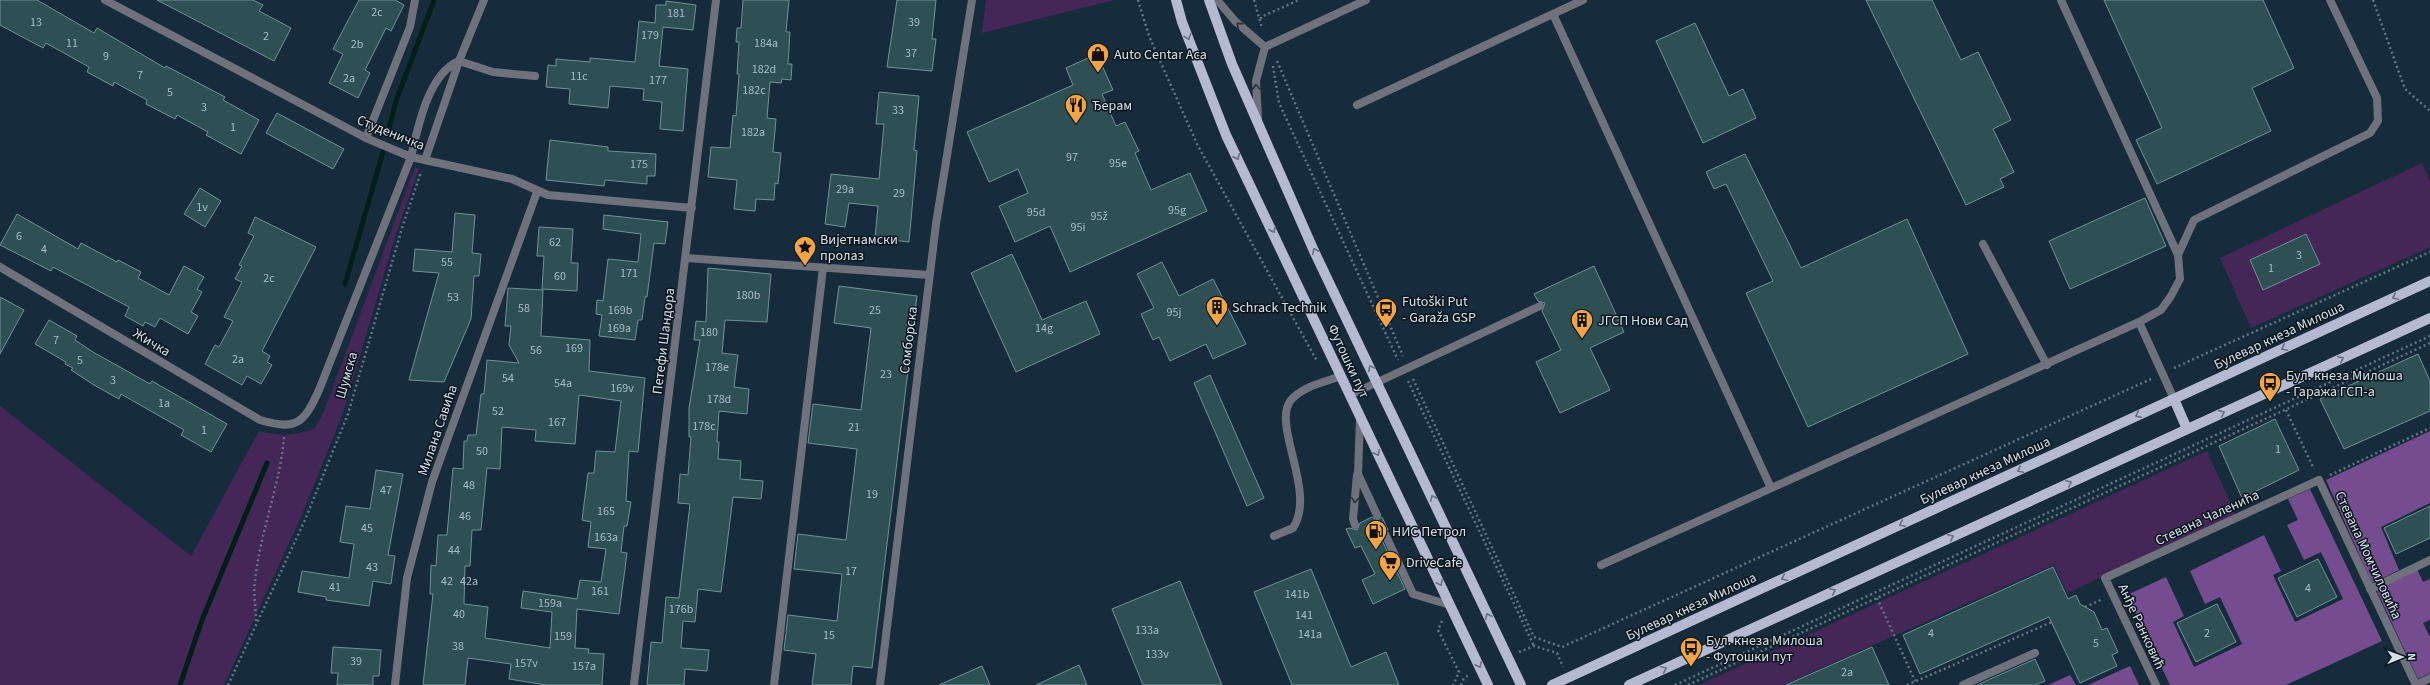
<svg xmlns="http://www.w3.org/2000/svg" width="2430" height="685" viewBox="0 0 2430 685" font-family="'Source Sans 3',sans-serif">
<rect width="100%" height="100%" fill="#162c3c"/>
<path fill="#442657" d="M 986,0 L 1115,0 L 982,33 Z
M 2422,163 L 2430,181 L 2430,247 L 2251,328 L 2220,258 Z
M 415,167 L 419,169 L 396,234 L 343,413 L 301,517 L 224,685 L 0,685 L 0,406 L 191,556 L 259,431 C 279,436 296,436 315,428 L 324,411 Z
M 2207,451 L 2236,515 L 2067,593 L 2054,565 L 1783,685 L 1699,685 Z"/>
<path fill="#744c8f" d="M 2430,431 L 2430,503 L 2381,527 L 2399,570 L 2372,583 L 2326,480 Z
M 2310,489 L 2382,641 L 2286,685 L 2170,685 L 2127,595 L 2166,577 L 2184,616 L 2173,622 L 2194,667 L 2242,644 L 2220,597 L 2205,604 L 2190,571 L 2264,535 L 2281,571 L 2273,575 L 2295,622 L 2343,599 L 2321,552 L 2304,560 L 2287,525 L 2298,520 L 2288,499 Z
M 2417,569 L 2423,582 L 2430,579 L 2430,620 L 2423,623 L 2430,637 L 2430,673 L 2418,679 L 2376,589 Z
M 2130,666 L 2139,685 L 2088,685 Z
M 2070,675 L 2076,685 L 2048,685 Z"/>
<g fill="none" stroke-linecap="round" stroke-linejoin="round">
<path stroke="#002017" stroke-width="5" d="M 388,132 L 396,101 L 434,0
M 345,284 L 383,152
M 180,685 L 202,620 L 267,463"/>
</g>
<path fill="#2e5054" stroke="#6f9297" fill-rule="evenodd" d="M 0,0 L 37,0 L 94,33 L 97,28 L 165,68 L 166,66 L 225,97 L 223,100 L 259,120 L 241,154 L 206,135 L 208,132 L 177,115 L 175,119 L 146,104 L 147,100 L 114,82 L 113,86 L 87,72 L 89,67 L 46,43 L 43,48 L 0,25 Z
M 157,0 L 253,0 L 263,5 L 259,11 L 291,28 L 274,61 Z
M 359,0 L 395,0 L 404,5 L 391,31 L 386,28 L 365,70 L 370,73 L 358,98 L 329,83 L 343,54 L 333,49 Z
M 743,0 L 789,0 L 786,32 L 790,32 L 788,64 L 792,64 L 791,80 L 782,79 L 781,83 L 770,82 L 767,118 L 776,119 L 773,152 L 781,153 L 778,184 L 775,183 L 774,200 L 756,199 L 755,211 L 734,209 L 737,180 L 708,177 L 711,147 L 730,148 L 733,115 L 736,116 L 739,74 L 737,74 L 739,42 L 736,42 L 737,28 L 741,28 Z
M 897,0 L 936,0 L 932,39 L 936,39 L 932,71 L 887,67 Z
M 1866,0 L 1932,0 L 1961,60 L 1978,52 L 2011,120 L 1993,129 L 2014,172 L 2000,179 L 2004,187 L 1966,205 Z
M 2104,0 L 2263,0 L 2294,68 L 2252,88 L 2271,131 L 2157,184 L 2136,140 L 2162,128 Z
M 666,1 L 696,5 L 693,30 L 663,27 L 659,66 L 688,69 L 683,131 L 660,129 L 662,102 L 643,100 L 644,89 L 610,86 L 608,108 L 569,104 L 570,89 L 546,87 L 548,65 L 556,66 L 556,59 L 590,62 L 590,58 L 635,62 L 639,21 L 655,23 L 656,5 L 666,5 Z
M 1695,23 L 1729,96 L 1743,89 L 1756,118 L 1703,143 L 1656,41 Z
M 1097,54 L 1113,90 L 1102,94 L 1116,126 L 1125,122 L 1139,151 L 1135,153 L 1151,190 L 1190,173 L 1207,211 L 1070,272 L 1050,226 L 1015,242 L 999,206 L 1028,193 L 1018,169 L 989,182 L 967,132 L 1073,85 L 1066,68 Z
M 879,92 L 919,96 L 914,150 L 917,151 L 916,164 L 909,242 L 875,238 L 878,206 L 849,203 L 845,227 L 825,224 L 831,174 L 879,179 L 884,124 L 876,124 Z
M 277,113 L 344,149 L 333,169 L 266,133 Z
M 550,140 L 608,147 L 608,151 L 656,154 L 655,176 L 647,176 L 647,184 L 605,180 L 604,186 L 546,180 Z
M 1745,154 L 1801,268 L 1907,219 L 1968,354 L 1808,427 L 1746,293 L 1773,281 L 1726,184 L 1714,189 L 1706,172 Z
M 200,188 L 221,201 L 205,227 L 184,214 Z
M 2145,198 L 2166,246 L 2070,289 L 2049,241 Z
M 455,213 L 475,215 L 472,253 L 481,254 L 479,276 L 474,276 L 471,319 L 444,382 L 409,380 L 439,273 L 413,271 L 415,249 L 452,252 Z
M 17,214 L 78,249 L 81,243 L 117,262 L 118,260 L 141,272 L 138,278 L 169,295 L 184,266 L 204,277 L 197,289 L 202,292 L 191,312 L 198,316 L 188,334 L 160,318 L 155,327 L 145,322 L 143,326 L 125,316 L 129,307 L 53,267 L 51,271 L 0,245 Z
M 604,215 L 668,222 L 665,244 L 654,243 L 647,297 L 645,297 L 642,320 L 638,320 L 635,340 L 599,336 L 602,315 L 596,314 L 597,300 L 603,301 L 608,259 L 638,262 L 641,234 L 603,229 Z
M 255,217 L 316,247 L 262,351 L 270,356 L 267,362 L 272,365 L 261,384 L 247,376 L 242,385 L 205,364 L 215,345 L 219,347 L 233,321 L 224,317 L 242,282 L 235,279 L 242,266 L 239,265 L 254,236 L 248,233 Z
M 539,227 L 573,229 L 571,263 L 578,263 L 577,291 L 542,289 L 544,256 L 537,256 Z
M 2306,234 L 2320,264 L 2263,290 L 2250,260 Z
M 1012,254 L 1042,320 L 1086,301 L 1100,334 L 1016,372 L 971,273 Z
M 1162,262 L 1179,296 L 1213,279 L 1246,344 L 1213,359 L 1206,344 L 1170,361 L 1159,337 L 1153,340 L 1141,314 L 1154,308 L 1137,274 Z
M 1594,266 L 1624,332 L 1590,348 L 1610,390 L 1560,413 L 1536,362 L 1561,350 L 1542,311 L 1545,303 L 1538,301 L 1534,294 Z
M 708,268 L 771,274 L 767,322 L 725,320 L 722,353 L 738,355 L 734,387 L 749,389 L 747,414 L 719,411 L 717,442 L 719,442 L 718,459 L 741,461 L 740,479 L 763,481 L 761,499 L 733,497 L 721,592 L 698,589 L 695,622 L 683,621 L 681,648 L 709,650 L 707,671 L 685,669 L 684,685 L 647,685 L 651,642 L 662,643 L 666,597 L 679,598 L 690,504 L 678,503 L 680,474 L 688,475 L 691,437 L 689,437 L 689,408 L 700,340 L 694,340 L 696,321 L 706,322 Z
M 839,286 L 917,296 L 872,668 L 853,666 L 851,685 L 812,685 L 816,654 L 784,650 L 788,615 L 837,621 L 842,574 L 794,569 L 798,534 L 846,540 L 857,449 L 808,443 L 813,404 L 861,410 L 871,328 L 834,323 Z
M 508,288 L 543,290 L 541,336 L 590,340 L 589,371 L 645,378 L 638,452 L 629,451 L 626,501 L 631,502 L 627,526 L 624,526 L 621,552 L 627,553 L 619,614 L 577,609 L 575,648 L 589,649 L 588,653 L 604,654 L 602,685 L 546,685 L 509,679 L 511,664 L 468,658 L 465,685 L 423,685 L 433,594 L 430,594 L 431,565 L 436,566 L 438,535 L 447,535 L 453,468 L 463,469 L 464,441 L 467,441 L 468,435 L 476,435 L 481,394 L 484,394 L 487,360 L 519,363 L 509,345 L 511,326 L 505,326 ZM 579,395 L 621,401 L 615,452 L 596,451 L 594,473 L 588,473 L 582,520 L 591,522 L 588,547 L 606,549 L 601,582 L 580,580 L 577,599 L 523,591 L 521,608 L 552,612 L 550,648 L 485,638 L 488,607 L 464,604 L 465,566 L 470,566 L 472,530 L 481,530 L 487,468 L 500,469 L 502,427 L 536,430 L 535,441 L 575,444 Z
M 0,297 L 24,310 L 0,354 Z
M 49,320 L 77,336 L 75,340 L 93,352 L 150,384 L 152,381 L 227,424 L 211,452 L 181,435 L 184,430 L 121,394 L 119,399 L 94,385 L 71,370 L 73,368 L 65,364 L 66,362 L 35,344 Z
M 2418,354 L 2430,381 L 2430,411 L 2344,449 L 2320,399 Z
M 1210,375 L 1264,498 L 1247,506 L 1194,383 Z
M 2275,419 L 2299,470 L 2242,498 L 2219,446 Z
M 376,470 L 403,474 L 388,555 L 395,556 L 391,584 L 373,581 L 369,606 L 326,600 L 326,597 L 298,592 L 302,571 L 349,578 L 354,544 L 340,542 L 346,506 L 370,509 Z
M 2430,506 L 2430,538 L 2396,554 L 2384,528 Z
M 1372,517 L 1377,520 L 1382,517 L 1388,530 L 1382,529 L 1380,536 L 1405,589 L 1373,604 L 1362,580 L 1375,574 L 1361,546 L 1355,548 L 1346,529 L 1350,528 L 1357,530 L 1360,523 Z
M 2318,559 L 2337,597 L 2297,617 L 2278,578 Z
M 2053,567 L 2068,599 L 2076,595 L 2080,604 L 2094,612 L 2102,630 L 2107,628 L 2118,652 L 2112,655 L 2117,666 L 2080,683 L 2049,617 L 1920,674 L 1903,635 Z
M 1311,569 L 1351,667 L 1386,652 L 1399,685 L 1292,685 L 1254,592 Z
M 1180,581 L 1222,685 L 1143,685 L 1112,609 Z
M 2217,604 L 2236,642 L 2196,662 L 2177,623 Z
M 333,647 L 381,650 L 379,676 L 373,676 L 373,685 L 337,685 L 338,673 L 331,673 Z
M 1872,647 L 1889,685 L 1786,685 Z
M 2035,659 L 2045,681 L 2035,685 L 1977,685 Z
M 1079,665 L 1087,685 L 1036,685 Z
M 982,666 L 990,685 L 939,685 Z"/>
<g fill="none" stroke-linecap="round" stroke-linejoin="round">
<path stroke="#637583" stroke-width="2.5" stroke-dasharray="2 3" stroke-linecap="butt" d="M 1138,0 L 1149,36 L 1197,144 L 1317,361
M 1254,0 L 1262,28
M 2373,0 L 2405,89 L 2430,111
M 1261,19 L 1261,17 L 1299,0
M 1277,61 L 1403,356
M 1273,66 L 1279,103 L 1398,360
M 2174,368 L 2430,252
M 1413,379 L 1534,637 L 1562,647 L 2151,379
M 1408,381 L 1534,646
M 2286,410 L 2314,469
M 2330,475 L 2430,428
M 1877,598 L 1915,681
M 2085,607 L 2103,599
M 256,621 C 256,608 253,594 255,581 C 260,532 280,486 284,437
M 1442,621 L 1438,630 L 1459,672 L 1453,685
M 1519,652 L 1534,646 L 1557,653 L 1563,667
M 228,685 L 305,520 L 348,414 L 402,228 L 421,172
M 1461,685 L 1464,678 L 1469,675
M 1675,685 L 2430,336
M 1688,685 L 2430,343
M 1907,685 L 2052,622"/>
<path stroke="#6f727d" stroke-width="8" d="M 1553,14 L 1771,488
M 1357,105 L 1583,0
M 411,157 C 418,127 428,74 459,61 L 493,72 L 535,76
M 1983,244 L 2047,365
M 2178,255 L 2194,220 L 2370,133 L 2378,121 L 2377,98 L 2330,0
M 686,258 L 929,275
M 2139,322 L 2174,399
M 1350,395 L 1540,306
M 1360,418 L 1358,474 L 1377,515
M 1355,525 L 1353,519 L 1357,475
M 1385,534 L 1413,594 L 1450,605
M 1274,536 L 1293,528 C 1317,492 1271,424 1291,400 C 1303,386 1325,382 1341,376
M 1601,565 L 2139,322 L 2161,310 L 2171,296 L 2180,279 L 2178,255 L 2061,0
M 2370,589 L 2430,560
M 774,685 L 823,268
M 1963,685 L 2035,653
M 2416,685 L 2430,678"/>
<path stroke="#6f727d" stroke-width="8" d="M 105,0 L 366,138 L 411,157 L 512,179 L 548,195 L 692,208
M 1217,0 L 1235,21 L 1265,47
M 1258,119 L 1256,81 L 1265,47 L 1366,0
M 366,138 L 410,27 L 415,0
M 425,160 L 459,61 L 484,0
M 0,267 L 260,420 C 297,431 304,423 319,390 L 411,157
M 395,685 L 407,578 L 432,482 L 537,192
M 634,685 L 716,0
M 880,685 L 936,224 L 972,0
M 2156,685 L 2105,578 L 2319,480 L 2416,685"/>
<path stroke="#b5bad2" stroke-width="10" d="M 1176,0 L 1182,22 L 1226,135 L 1488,685
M 1209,0 L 1232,64 L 1314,251 L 1521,685
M 2174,399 L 2187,429
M 1552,685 L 2430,281
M 1629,685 L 2430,318"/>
</g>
<defs><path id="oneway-chevron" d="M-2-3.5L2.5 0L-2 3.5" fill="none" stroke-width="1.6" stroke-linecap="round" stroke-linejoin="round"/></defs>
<g stroke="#283038">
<use href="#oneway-chevron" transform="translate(1239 25) rotate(-139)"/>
<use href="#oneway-chevron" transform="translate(1256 87) rotate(-93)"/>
<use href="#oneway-chevron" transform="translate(1355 500) rotate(96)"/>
</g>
<g stroke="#686f7f">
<use href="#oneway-chevron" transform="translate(1188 37) rotate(69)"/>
<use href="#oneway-chevron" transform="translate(1237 157) rotate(64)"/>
<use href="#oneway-chevron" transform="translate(1273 230) rotate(64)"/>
<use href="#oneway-chevron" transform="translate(1315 251) rotate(-115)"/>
<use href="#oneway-chevron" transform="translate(2395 297) rotate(155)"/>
<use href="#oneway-chevron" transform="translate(2284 348) rotate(155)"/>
<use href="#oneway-chevron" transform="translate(2341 359) rotate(-24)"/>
<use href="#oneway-chevron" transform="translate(1371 368) rotate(-116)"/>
<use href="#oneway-chevron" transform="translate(2222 413) rotate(-24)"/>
<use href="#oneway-chevron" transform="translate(2138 415) rotate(156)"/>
<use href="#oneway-chevron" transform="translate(1377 453) rotate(64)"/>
<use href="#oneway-chevron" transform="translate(2020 470) rotate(155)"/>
<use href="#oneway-chevron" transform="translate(2069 483) rotate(-25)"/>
<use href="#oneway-chevron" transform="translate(1433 498) rotate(-115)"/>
<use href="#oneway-chevron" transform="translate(1902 524) rotate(155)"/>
<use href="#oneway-chevron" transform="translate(1951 537) rotate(-25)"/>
<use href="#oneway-chevron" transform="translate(1784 578) rotate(155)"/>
<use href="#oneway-chevron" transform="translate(1440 583) rotate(64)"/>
<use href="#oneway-chevron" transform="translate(1833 591) rotate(-25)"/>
<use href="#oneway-chevron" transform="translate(1488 616) rotate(-115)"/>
<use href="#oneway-chevron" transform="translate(1479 665) rotate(64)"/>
<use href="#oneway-chevron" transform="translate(1664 669) rotate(-25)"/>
</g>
<defs>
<g id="shop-pin" transform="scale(1.15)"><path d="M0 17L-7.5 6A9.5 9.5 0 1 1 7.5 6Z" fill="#f3a443" stroke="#0a141a"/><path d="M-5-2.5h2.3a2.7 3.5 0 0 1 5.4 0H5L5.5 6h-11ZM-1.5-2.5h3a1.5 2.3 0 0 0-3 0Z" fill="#111"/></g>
<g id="restaurant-pin" transform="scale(1.15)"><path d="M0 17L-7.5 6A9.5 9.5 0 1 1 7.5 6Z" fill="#f3a443" stroke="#0a141a"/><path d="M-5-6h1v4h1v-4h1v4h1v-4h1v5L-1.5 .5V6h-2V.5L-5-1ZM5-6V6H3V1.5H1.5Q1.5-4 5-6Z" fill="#111"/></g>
<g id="sight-pin" transform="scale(1.15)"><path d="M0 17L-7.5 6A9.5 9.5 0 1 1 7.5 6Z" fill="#f3a443" stroke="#0a141a"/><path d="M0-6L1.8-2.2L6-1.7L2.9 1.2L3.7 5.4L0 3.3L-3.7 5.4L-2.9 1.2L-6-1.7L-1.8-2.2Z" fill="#111"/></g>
<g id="building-pin" transform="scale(1.15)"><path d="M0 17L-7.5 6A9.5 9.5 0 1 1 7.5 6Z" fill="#f3a443" stroke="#0a141a"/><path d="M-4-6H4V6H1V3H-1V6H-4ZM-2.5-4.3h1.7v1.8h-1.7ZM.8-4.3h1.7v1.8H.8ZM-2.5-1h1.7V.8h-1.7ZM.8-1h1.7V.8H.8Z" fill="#111"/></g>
<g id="bus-pin" transform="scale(1.15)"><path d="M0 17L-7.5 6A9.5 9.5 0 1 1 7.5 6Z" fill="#f3a443" stroke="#0a141a"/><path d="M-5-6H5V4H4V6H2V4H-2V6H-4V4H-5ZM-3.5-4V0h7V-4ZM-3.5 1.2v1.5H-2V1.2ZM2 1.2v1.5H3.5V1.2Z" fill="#111"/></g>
<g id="fuel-pin" transform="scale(1.15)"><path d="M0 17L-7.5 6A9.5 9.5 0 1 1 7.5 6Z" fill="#f3a443" stroke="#0a141a"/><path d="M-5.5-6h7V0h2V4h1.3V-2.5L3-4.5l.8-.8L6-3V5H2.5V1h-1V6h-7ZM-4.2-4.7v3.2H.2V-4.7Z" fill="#111"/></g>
<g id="supermarket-pin" transform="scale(1.15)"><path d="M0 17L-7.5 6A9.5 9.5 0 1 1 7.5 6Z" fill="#f3a443" stroke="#0a141a"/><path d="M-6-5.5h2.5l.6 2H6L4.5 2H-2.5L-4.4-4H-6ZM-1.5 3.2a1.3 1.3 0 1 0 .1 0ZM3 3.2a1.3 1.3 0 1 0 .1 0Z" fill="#111"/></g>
</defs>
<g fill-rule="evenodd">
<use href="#shop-pin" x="1098" y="54"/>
<use href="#restaurant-pin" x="1076" y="105"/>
<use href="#sight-pin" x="805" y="247"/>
<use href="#building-pin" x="1217" y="307"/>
<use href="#bus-pin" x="1386" y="309"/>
<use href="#building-pin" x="1582" y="320"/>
<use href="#bus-pin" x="2270" y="383"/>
<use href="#fuel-pin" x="1376" y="531"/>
<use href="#supermarket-pin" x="1390" y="562"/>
<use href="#bus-pin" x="1691" y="648"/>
</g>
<g text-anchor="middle" stroke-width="3" stroke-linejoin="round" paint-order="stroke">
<g font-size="12" fill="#aabcc5">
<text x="377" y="16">2c</text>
<text x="676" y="17">181</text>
<text x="36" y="26">13</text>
<text x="914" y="26">39</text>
<text x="650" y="39">179</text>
<text x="266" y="40">2</text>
<text x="72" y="47">11</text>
<text x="766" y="47">184a</text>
<text x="357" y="48">2b</text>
<text x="911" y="57">37</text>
<text x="106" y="60">9</text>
<text x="764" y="73">182d</text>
<text x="140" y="79">7</text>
<text x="579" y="80">11c</text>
<text x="349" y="82">2a</text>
<text x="658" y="84">177</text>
<text x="754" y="94">182c</text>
<text x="170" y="96">5</text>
<text x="204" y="111">3</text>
<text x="898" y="114">33</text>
<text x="233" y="131">1</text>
<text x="753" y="136">182a</text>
<text x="1072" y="161">97</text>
<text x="1118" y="167">95e</text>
<text x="639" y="168">175</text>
<text x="845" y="193">29a</text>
<text x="899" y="197">29</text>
<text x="202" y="211">1v</text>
<text x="1177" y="214">95g</text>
<text x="1036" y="216">95d</text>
<text x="1099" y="220">95ž</text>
<text x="1078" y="231">95i</text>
<text x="19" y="240">6</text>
<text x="555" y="246">62</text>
<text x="44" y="253">4</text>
<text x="2299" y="259">3</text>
<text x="447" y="266">55</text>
<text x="2271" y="272">1</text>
<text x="629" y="277">171</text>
<text x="560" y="280">60</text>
<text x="269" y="282">2c</text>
<text x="748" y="299">180b</text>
<text x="453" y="301">53</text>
<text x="524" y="312">58</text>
<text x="620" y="314">169b</text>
<text x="875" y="314">25</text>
<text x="1174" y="316">95j</text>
<text x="619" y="332">169a</text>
<text x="1044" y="332">14g</text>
<text x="709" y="336">180</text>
<text x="56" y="344">7</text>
<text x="574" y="352">169</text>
<text x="536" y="354">56</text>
<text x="238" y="363">2a</text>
<text x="80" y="364">5</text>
<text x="717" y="371">178e</text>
<text x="886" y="378">23</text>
<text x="508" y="382">54</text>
<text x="113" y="384">3</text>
<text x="563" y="387">54a</text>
<text x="622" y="392">169v</text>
<text x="719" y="403">178d</text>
<text x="164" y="407">1a</text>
<text x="498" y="415">52</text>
<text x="557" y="426">167</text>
<text x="704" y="430">178c</text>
<text x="854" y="431">21</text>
<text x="204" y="434">1</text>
<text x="2278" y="453">1</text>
<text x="482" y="455">50</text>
<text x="469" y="489">48</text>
<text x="386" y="494">47</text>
<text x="872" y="498">19</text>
<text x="606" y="515">165</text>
<text x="465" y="520">46</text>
<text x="367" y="532">45</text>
<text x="606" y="541">163a</text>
<text x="454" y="554">44</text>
<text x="372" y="571">43</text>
<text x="851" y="575">17</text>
<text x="447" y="585">42</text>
<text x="469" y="585">42a</text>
<text x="335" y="591">41</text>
<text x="2308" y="592">4</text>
<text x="600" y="595">161</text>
<text x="1297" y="598">141b</text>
<text x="550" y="607">159a</text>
<text x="681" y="613">176b</text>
<text x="459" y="618">40</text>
<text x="1304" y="619">141</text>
<text x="1147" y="634">133a</text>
<text x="1931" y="637">4</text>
<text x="2207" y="637">2</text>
<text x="1310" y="638">141a</text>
<text x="829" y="639">15</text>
<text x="563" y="640">159</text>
<text x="2096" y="647">5</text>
<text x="458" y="650">38</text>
<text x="1157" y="658">133v</text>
<text x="356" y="665">39</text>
<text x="526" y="667">157v</text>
<text x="584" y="670">157a</text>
<text x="1847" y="676">2a</text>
</g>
<g font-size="14" fill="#d3e0eb" stroke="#0a141a" text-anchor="start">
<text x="1114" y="59">Auto Centar Aca</text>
<text x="1092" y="110">Ђерам</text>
<text x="820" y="244">Вијетнамски<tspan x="820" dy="16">пролаз</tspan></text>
<text x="1402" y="306">Futoški Put<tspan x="1402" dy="16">- Garaža GSP</tspan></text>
<text x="1232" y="312">Schrack Technik</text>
<text x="1598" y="325">ЈГСП Нови Сад</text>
<text x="2286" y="380">Бул. кнеза Милоша<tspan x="2286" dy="16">- Гаража ГСП-а</tspan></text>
<text x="1392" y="536">НИС Петрол</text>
<text x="1406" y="567">DriveCafe</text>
<text x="1706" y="645">Бул. кнеза Милоша<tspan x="1706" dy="16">- Футошки пут</tspan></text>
</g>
<g font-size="14" fill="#d3e0eb" stroke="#0a141a">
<text transform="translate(391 132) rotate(22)" y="5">Студеничка</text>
<text transform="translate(2279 335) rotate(-25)" y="5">Булевар кнеза Милоша</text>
<text transform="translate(908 340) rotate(-83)" y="5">Сомборска</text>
<text transform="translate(663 341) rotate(-83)" y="5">Петефи Шандора</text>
<text transform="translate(152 342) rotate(31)" y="5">Жичка</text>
<text transform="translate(1349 361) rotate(65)" y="5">Футошки пут</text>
<text transform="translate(346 375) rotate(-74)" y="5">Шумска</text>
<text transform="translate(437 430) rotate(-71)" y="5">Милана Савића</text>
<text transform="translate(1985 470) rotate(-25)" y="5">Булевар кнеза Милоша</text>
<text transform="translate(2207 517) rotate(-25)" y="5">Стевана Чаленића</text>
<text transform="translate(2369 555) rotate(65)" y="5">Стевана Момчиловића</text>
<text transform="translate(1691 606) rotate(-25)" y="5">Булевар кнеза Милоша</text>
<text transform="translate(2142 626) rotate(65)" y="5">Анђе Ранковић</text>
</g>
</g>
<g transform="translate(2402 657) rotate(89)" stroke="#0a141a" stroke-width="3" paint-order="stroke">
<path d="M0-3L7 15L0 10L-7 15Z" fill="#d3e0eb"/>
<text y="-6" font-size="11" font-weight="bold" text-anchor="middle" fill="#d3e0eb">N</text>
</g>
</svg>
